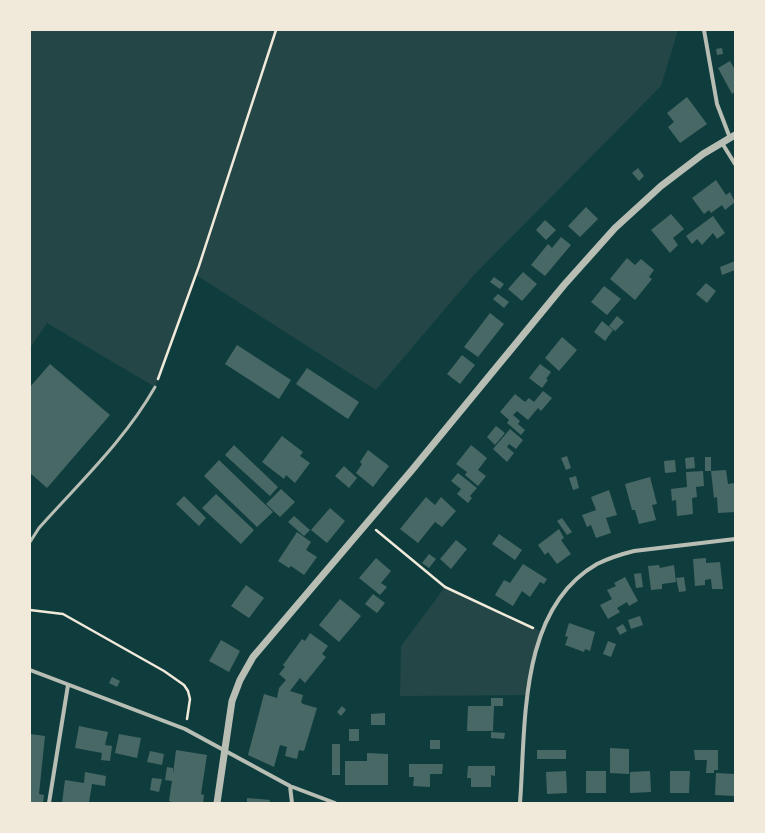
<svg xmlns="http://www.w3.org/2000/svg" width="765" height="833" viewBox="0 0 765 833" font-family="'Varela Round',sans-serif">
<rect width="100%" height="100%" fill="#0f3d3e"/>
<path fill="#244646" d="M 30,30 L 678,30 L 661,86 L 473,276 L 376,390 L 196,275 L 196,271 L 155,387 L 47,323 L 30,348 Z
M 445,587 L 542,632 L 537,645 L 528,695 L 400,696 L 401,646 Z"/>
<path fill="#486865" d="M 722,48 L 723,54 L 717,55 L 716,49 Z
M 730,61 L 735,70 L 735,92 L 732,94 L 718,68 Z
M 687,97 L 707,124 L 680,143 L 668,127 L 674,122 L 667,113 Z
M 638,168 L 644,176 L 639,181 L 632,173 Z
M 716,180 L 726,195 L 730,192 L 735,202 L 725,210 L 722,205 L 711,213 L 709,210 L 704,214 L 692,198 Z
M 586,207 L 598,219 L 580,237 L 568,226 Z
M 671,214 L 684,229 L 673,238 L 678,245 L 670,253 L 651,230 Z
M 713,216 L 725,233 L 717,239 L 713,233 L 702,245 L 697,239 L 692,244 L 686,236 Z
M 545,220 L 556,230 L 546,240 L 536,230 Z
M 561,237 L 571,245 L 545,276 L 531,265 L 548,244 L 552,248 Z
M 627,258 L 635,265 L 641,259 L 654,270 L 649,277 L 652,279 L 635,300 L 610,279 Z
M 735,261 L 735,270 L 722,275 L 720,267 Z
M 523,272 L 537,284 L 522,301 L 508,289 Z
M 494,277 L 504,284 L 500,289 L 490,282 Z
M 706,283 L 716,291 L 707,303 L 696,294 Z
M 604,286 L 621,299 L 607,315 L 591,302 Z
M 498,294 L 509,302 L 504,308 L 493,299 Z
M 490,313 L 504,324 L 478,357 L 464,347 Z
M 617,316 L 624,322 L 615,331 L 609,326 Z
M 602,321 L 613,330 L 605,341 L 594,332 Z
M 562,337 L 577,350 L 559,371 L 545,358 Z
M 237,345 L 291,380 L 279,399 L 225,364 Z
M 462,355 L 475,365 L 460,384 L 447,374 Z
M 50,364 L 110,415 L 47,488 L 30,473 L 30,387 Z
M 540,364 L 551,372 L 546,379 L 548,380 L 542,388 L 529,378 Z
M 307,368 L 359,402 L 348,419 L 296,384 Z
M 543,391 L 552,398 L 541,411 L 538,408 L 528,420 L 517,411 L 513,415 L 520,421 L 518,424 L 525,430 L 521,435 L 507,423 L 509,420 L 500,412 L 515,394 L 525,402 L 529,398 L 534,402 Z
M 496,426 L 505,433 L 495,445 L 487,437 Z
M 510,429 L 523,440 L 516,449 L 509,444 L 507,447 L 514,453 L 507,462 L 493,449 Z
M 282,436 L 303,452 L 300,456 L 310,463 L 295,483 L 286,475 L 284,479 L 262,462 Z
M 234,445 L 278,487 L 270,496 L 225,455 Z
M 471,445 L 487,458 L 478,470 L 486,476 L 478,486 L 465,475 L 467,472 L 456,464 Z
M 368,450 L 389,466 L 373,487 L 356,473 L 362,464 L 360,462 Z
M 567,456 L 571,468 L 566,470 L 561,458 Z
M 694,457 L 695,468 L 686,469 L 685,458 Z
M 705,457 L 711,457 L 711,471 L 705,471 Z
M 219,460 L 273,512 L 257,527 L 204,476 Z
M 675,460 L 676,472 L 665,473 L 664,461 Z
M 344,466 L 357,478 L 349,488 L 335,476 Z
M 726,470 L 728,484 L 735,483 L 735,512 L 718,513 L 717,497 L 714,498 L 711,471 Z
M 703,471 L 704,486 L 696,487 L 697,497 L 692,498 L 693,514 L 677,516 L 676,500 L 672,501 L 671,489 L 687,487 L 686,472 Z
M 458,473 L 477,488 L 470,496 L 472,498 L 468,503 L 457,494 L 461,489 L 451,481 Z
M 576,476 L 579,488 L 573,490 L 569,478 Z
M 650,477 L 657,504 L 652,505 L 656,520 L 639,524 L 635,510 L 632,510 L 625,484 Z
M 281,489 L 295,502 L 280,517 L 266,504 Z
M 609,490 L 617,515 L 606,518 L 611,533 L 596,538 L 591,525 L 587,527 L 582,515 L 596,510 L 591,497 Z
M 216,494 L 254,530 L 241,544 L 202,508 Z
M 184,496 L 206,518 L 199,526 L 176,504 Z
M 426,497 L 435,505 L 441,497 L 456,511 L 442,527 L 435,522 L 418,543 L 400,529 Z
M 330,508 L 345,521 L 327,543 L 311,530 Z
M 294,516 L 310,530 L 304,536 L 288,522 Z
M 562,518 L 572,532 L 567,535 L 557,521 Z
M 559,529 L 564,538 L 561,540 L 571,554 L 557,564 L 548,552 L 545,555 L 538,545 Z
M 297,532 L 311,542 L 306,550 L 317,557 L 304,575 L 291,566 L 289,568 L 278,561 Z
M 499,534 L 522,550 L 515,560 L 492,544 Z
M 456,540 L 467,549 L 451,569 L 440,559 Z
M 429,554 L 436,559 L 429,568 L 422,563 Z
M 376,558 L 391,571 L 381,583 L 387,587 L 380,595 L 359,578 Z
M 706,558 L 706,563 L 720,562 L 723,589 L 712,589 L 711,579 L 705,580 L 705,585 L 695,586 L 693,559 Z
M 523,564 L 547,579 L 544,584 L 540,582 L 530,597 L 522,591 L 513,606 L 495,595 L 504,580 L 510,583 Z
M 659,565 L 660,568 L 674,565 L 676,582 L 662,584 L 662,589 L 651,590 L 648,566 Z
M 641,573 L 643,587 L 636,588 L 634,574 Z
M 625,577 L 638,601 L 629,606 L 627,602 L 617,608 L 620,612 L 608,619 L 600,605 L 612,599 L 607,590 L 616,586 L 614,583 Z
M 684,577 L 686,591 L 679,592 L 676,578 Z
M 246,585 L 264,598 L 249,618 L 231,606 Z
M 373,594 L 385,603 L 377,613 L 365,604 Z
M 340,599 L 361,616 L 339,642 L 319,625 Z
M 640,616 L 643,625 L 631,629 L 628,620 Z
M 569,623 L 595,632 L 590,651 L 585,649 L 584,652 L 565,645 L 568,637 L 565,636 Z
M 623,624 L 627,631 L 620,635 L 616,628 Z
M 310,633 L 328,646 L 322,654 L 326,657 L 305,683 L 300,678 L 290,691 L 303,695 L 301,702 L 303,704 L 317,708 L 304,751 L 299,750 L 297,759 L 285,756 L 287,747 L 291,748 L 280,745 L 274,767 L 248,755 L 264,694 L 277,698 L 279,688 L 286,680 L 279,674 L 285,667 L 283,665 L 302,639 L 305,641 Z
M 221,640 L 240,651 L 229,672 L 209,661 Z
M 608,641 L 616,644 L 611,657 L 603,654 Z
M 112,677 L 120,681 L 117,687 L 109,683 Z
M 491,698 L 503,698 L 503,706 L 491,706 Z
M 342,706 L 346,710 L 341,716 L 337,712 Z
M 468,706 L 494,706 L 493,731 L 467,731 Z
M 385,713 L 385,725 L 371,725 L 371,714 Z
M 79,726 L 108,732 L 105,745 L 112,746 L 110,761 L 101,760 L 102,753 L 75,748 Z
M 349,729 L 359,729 L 359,741 L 349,741 Z
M 491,732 L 505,733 L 504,739 L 491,738 Z
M 30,734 L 45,736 L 39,794 L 44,795 L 43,803 L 30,803 Z
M 119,734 L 141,738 L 137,758 L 115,753 Z
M 430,740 L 440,740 L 440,749 L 430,749 Z
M 332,744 L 340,744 L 340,775 L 332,775 Z
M 610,748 L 629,749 L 629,774 L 610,773 Z
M 176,750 L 207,755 L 201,794 L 204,795 L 203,803 L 176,803 L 169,801 L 172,781 L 165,780 L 167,767 L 173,768 L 173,774 Z
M 537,750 L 566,750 L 566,759 L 537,759 Z
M 694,750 L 718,750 L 718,770 L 714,770 L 714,773 L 706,773 L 707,760 L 695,760 Z
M 150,751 L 164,754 L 162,765 L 147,762 Z
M 367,753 L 388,754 L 388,785 L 345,785 L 345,761 L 367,761 Z
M 409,764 L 443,764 L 442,774 L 430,774 L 430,787 L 413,786 L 414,777 L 409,777 Z
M 468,766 L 495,766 L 495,776 L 491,775 L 491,787 L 471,787 L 471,778 L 467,778 Z
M 566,771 L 567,793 L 547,794 L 546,772 Z
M 586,771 L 606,771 L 606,793 L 586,793 Z
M 650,771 L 651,792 L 630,793 L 630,772 Z
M 670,771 L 690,771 L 689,793 L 670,793 Z
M 85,772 L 106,776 L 105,786 L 92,784 L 89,803 L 62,803 L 65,780 L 84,783 Z
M 716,773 L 735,774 L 734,796 L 715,795 Z
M 152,778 L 162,779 L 159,792 L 150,790 Z
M 247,798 L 270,800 L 269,803 L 247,803 Z"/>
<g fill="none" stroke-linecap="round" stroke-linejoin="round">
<path stroke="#f1e9da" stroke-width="2.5" d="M 158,379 L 199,266 L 276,30
M 376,530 L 445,587 L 533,628
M 30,610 L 63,614 L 164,671 L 184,685 L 188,691 L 190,699 L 187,719"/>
<path stroke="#b8beb3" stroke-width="3" d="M 30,542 L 39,528 C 79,483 125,440 155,387"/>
<path stroke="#b8beb3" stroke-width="4" d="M 704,30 L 717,104 L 730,138
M 722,143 L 735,164
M 30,670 L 185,729 L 290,786 L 335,803
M 290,786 L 292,803
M 49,803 L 68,685
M 520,803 C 526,725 518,609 597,564 C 609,558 622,554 634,551 L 735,539"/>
<path stroke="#b8beb3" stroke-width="7" d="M 217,803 L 232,701 L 240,680 L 253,657 L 412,470 L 564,285 L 615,228 L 661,186 L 703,154 L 735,135"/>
</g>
<rect width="765" height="833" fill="none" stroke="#f1e9da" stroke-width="62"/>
</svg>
